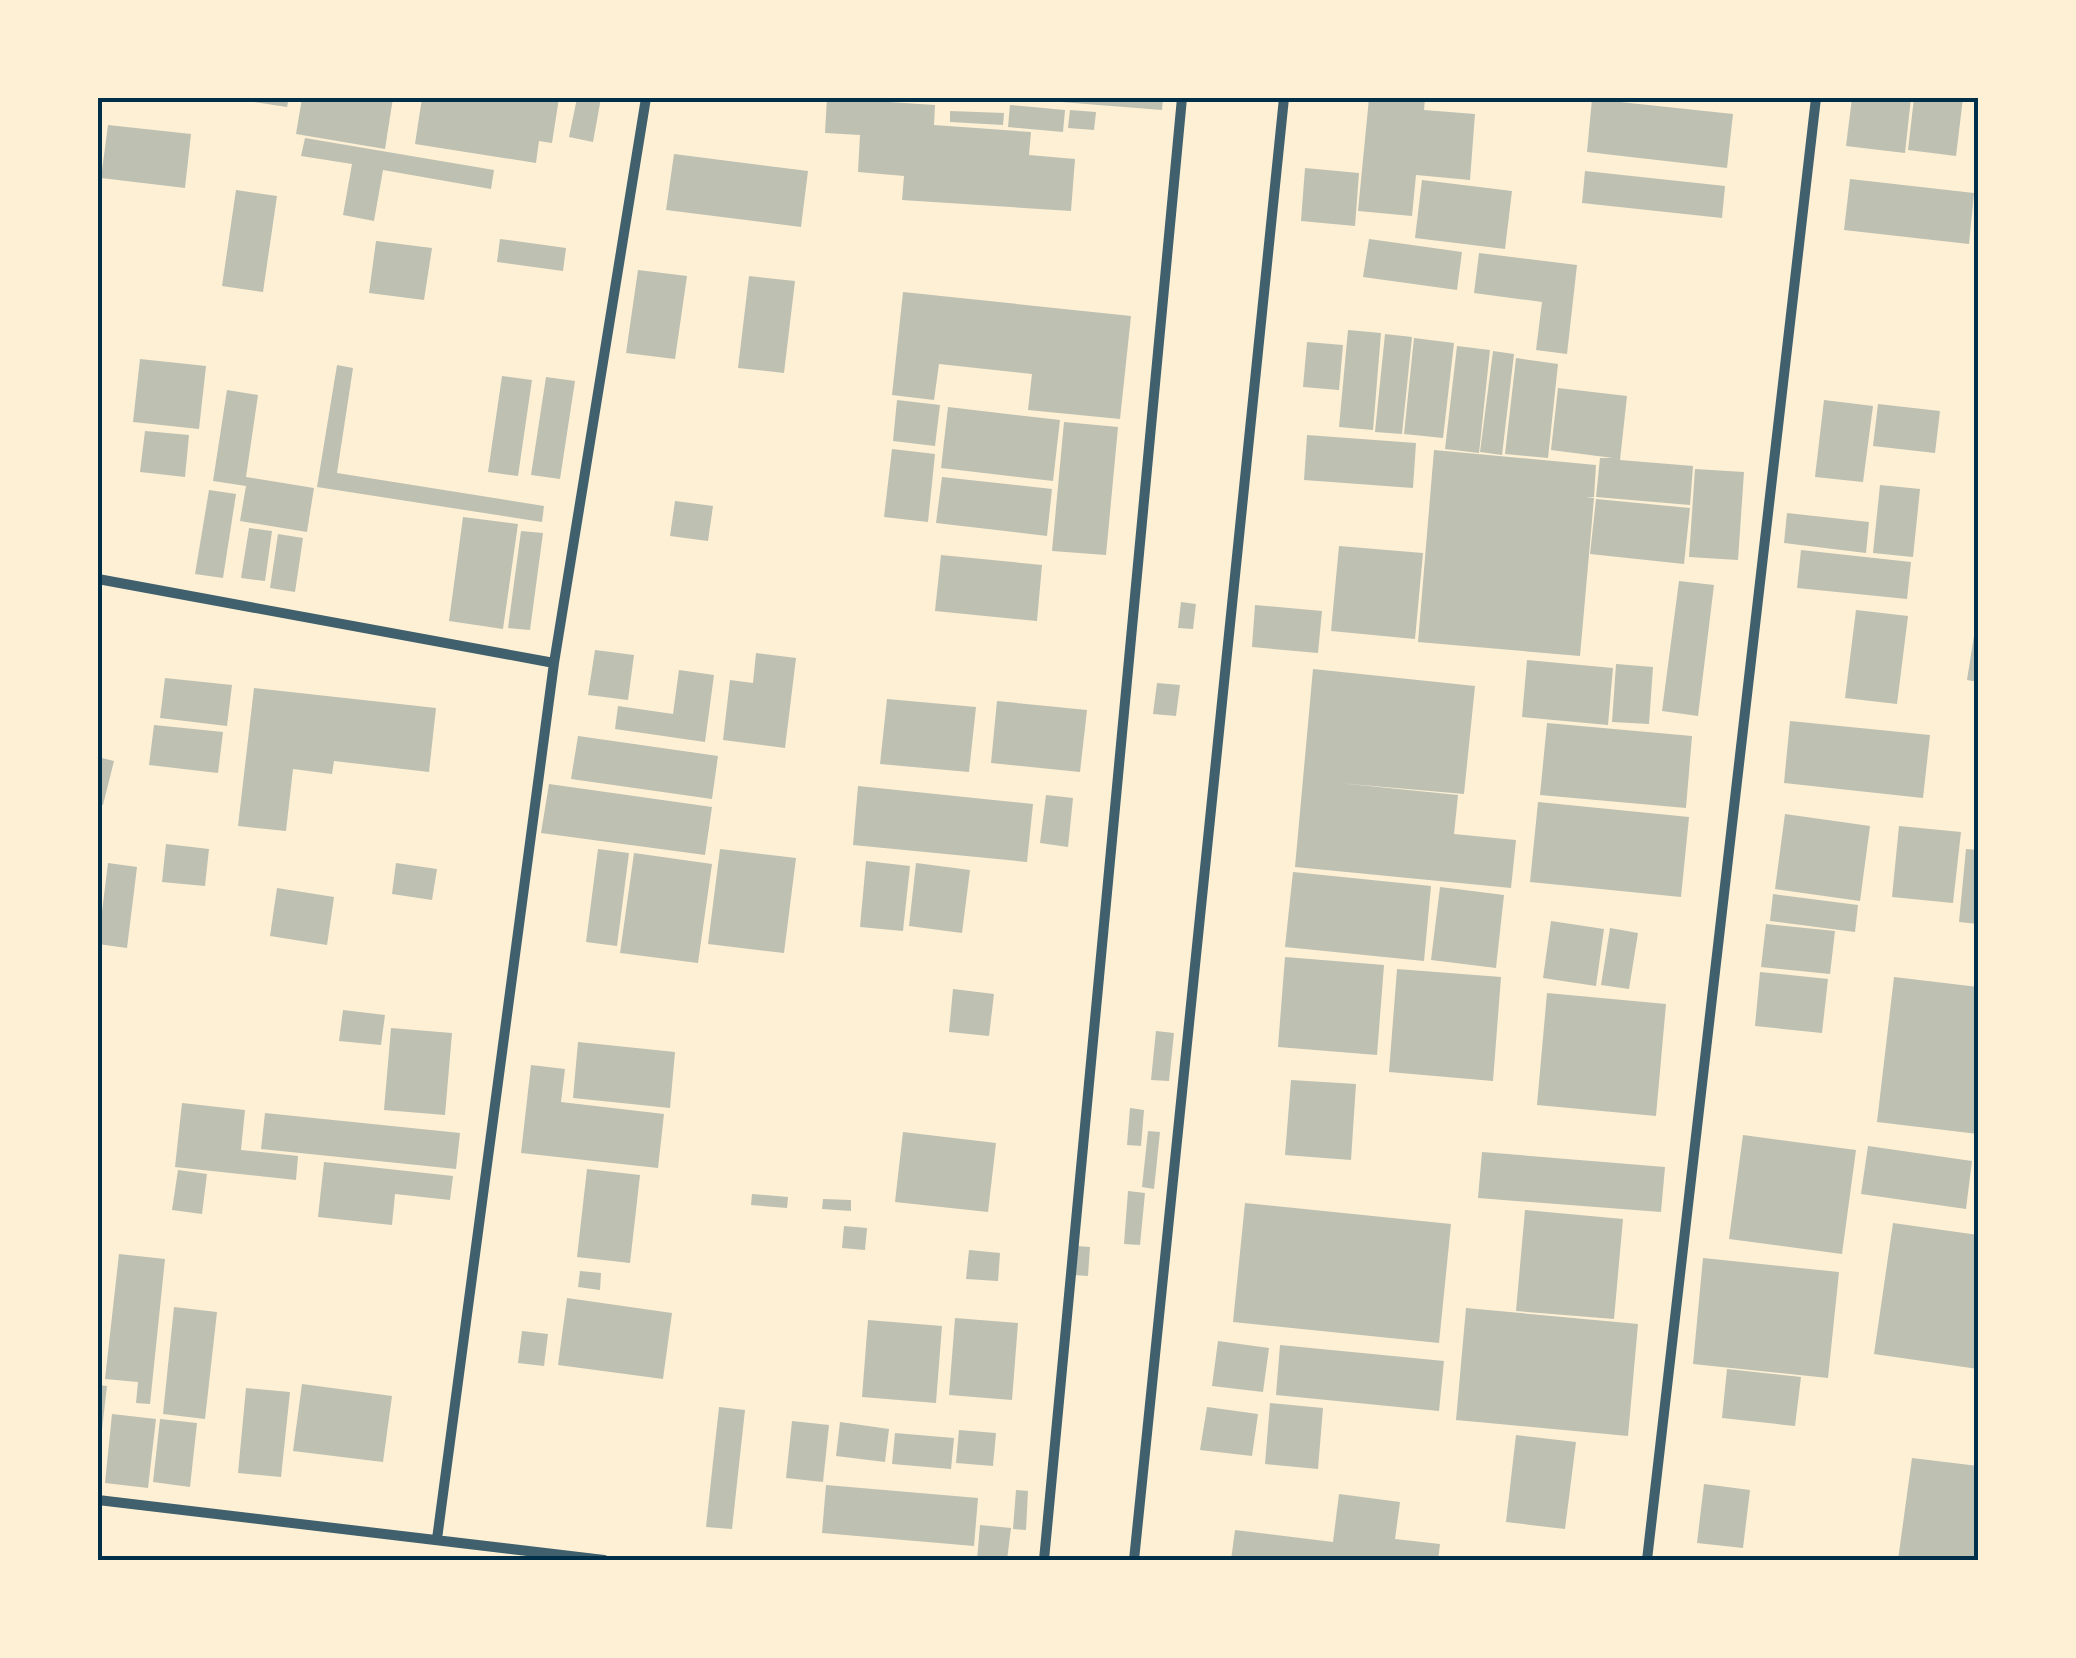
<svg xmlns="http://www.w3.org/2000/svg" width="2076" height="1658" viewBox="0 0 2076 1658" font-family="'Libre Baskerville',serif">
<rect width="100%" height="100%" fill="#fdf0d5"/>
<path fill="#bec0b2" d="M 241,98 L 289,98 L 287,107 L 241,100 Z
M 302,98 L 393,98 L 385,149 L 296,134 Z
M 422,98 L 559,98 L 552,143 L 539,141 L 536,163 L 415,144 Z
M 577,98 L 601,98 L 593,142 L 569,137 Z
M 827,98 L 935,105 L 934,125 L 1031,132 L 1029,155 L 1075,159 L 1071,211 L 902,200 L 904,176 L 858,172 L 860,135 L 825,133 Z
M 1036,98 L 1163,98 L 1162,110 L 1036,100 Z
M 1369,98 L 1425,98 L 1424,110 L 1475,114 L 1470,180 L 1416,175 L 1412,216 L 1358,211 Z
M 1852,98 L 1911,98 L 1905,153 L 1846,146 Z
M 1914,98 L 1963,98 L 1956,156 L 1908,150 Z
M 1592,99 L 1733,114 L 1727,168 L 1587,152 Z
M 1010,105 L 1065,110 L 1063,132 L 1008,127 Z
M 1070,110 L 1096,112 L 1094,130 L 1068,128 Z
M 950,111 L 1004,113 L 1003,125 L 950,122 Z
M 108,125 L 191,134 L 185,188 L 101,178 Z
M 305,138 L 494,170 L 491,189 L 383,170 L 374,221 L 343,215 L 352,164 L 301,156 Z
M 674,154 L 808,171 L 801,227 L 666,210 Z
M 1305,168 L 1359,173 L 1355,226 L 1301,221 Z
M 1585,171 L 1725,186 L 1722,218 L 1582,203 Z
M 1850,179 L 1974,193 L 1969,244 L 1844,230 Z
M 1422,180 L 1512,191 L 1505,249 L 1415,238 Z
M 236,190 L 277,196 L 263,292 L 222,286 Z
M 500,239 L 566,248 L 563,271 L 497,262 Z
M 1369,239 L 1462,252 L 1457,290 L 1363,277 Z
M 376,241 L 432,248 L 424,300 L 369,293 Z
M 1479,253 L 1577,265 L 1567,354 L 1536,350 L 1542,302 L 1474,293 Z
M 638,270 L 687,276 L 675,359 L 626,353 Z
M 749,276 L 795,281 L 784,373 L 738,368 Z
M 903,292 L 1131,316 L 1120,419 L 1028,410 L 1032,374 L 939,364 L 934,400 L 892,395 Z
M 1348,330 L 1381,333 L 1373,430 L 1339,427 Z
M 1385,334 L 1412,337 L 1402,434 L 1375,432 Z
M 1414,338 L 1454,343 L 1443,438 L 1404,434 Z
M 1307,342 L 1343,345 L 1339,390 L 1303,387 Z
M 1457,346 L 1490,350 L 1479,453 L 1445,449 Z
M 1493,351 L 1514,354 L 1502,455 L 1480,452 Z
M 1516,358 L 1558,364 L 1548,458 L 1505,454 Z
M 140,359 L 206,366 L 199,429 L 133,422 Z
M 337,365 L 353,368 L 337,473 L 544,506 L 542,522 L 317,487 Z
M 502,376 L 532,380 L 518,476 L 488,472 Z
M 546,377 L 575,381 L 560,479 L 531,475 Z
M 1558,388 L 1627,396 L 1620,460 L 1693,466 L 1690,505 L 1596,497 L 1600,458 L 1613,458 L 1551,450 Z
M 227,390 L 258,395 L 246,477 L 314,488 L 307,532 L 240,521 L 246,486 L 213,481 Z
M 897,400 L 940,405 L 935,446 L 893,441 Z
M 1824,400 L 1873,406 L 1863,482 L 1815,477 Z
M 1878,404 L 1940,411 L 1935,453 L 1873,446 Z
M 948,407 L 1060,420 L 1053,481 L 941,468 Z
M 1064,422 L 1118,427 L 1106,555 L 1052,551 Z
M 145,431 L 189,435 L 185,477 L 140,472 Z
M 1307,435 L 1416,443 L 1413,488 L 1304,480 Z
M 892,449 L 935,454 L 928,522 L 884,517 Z
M 1434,450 L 1596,465 L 1594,497 L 1586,497 L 1594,498 L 1580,656 L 1418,642 Z
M 1695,469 L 1744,472 L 1738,560 L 1689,557 Z
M 942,477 L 1052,489 L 1047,536 L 936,523 Z
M 1880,485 L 1920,489 L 1913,557 L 1873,553 Z
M 209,490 L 236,494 L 223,578 L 195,574 Z
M 1596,499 L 1690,508 L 1684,564 L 1590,554 Z
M 675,501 L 713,506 L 708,541 L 670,536 Z
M 1787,513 L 1869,522 L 1866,553 L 1784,543 Z
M 463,517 L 518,524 L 503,629 L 449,621 Z
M 249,528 L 272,531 L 265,581 L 241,578 Z
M 521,531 L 543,533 L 530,630 L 508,628 Z
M 278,534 L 303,538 L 295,592 L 270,588 Z
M 1339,546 L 1423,553 L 1415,639 L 1331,631 Z
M 1801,550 L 1911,562 L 1907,599 L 1797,588 Z
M 941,555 L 1042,565 L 1037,621 L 935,611 Z
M 1679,581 L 1714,585 L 1698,716 L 1662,711 Z
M 1181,602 L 1196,604 L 1193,629 L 1178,628 Z
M 1255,605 L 1322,611 L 1318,653 L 1252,647 Z
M 1856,610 L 1908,616 L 1897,704 L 1845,698 Z
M 1976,623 L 1978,623 L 1978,682 L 1967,680 Z
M 595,650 L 634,655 L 628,700 L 588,695 Z
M 756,653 L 796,658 L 785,748 L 723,740 L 730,680 L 753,683 Z
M 1527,660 L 1613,668 L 1608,725 L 1522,717 Z
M 1616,664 L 1653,667 L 1649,724 L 1612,722 Z
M 1313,669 L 1475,686 L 1464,794 L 1339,783 L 1458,795 L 1454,834 L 1516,840 L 1511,888 L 1295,867 Z
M 679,670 L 714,675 L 705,742 L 615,729 L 618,706 L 673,714 Z
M 165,678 L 232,685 L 227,726 L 160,718 Z
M 1157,683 L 1180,685 L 1176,716 L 1153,714 Z
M 254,688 L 436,708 L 429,772 L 334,761 L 332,774 L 293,769 L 286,831 L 238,826 Z
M 887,699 L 976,707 L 969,772 L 880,764 Z
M 997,701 L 1087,710 L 1080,772 L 991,763 Z
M 1790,721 L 1930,735 L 1923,798 L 1784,783 Z
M 1547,723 L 1692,736 L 1686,808 L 1540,795 Z
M 154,725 L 223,732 L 218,773 L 149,765 Z
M 578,736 L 718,756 L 712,799 L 571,779 Z
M 98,757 L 114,761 L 103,805 L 98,804 Z
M 549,784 L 712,807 L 705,855 L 541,833 Z
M 858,786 L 1033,804 L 1027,862 L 853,845 Z
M 1046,795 L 1073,798 L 1068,847 L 1040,843 Z
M 1538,802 L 1689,817 L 1681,897 L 1530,882 Z
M 1785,814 L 1870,826 L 1860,901 L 1775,889 Z
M 1899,826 L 1961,832 L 1953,903 L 1892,897 Z
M 166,844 L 209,849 L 205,886 L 162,882 Z
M 598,849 L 629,853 L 617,946 L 586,942 Z
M 720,849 L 796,858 L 784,953 L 708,944 Z
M 1966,849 L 1978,850 L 1978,924 L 1959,922 Z
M 634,853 L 712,864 L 698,963 L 620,953 Z
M 866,861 L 910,866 L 903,931 L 860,927 Z
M 108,863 L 137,867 L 127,948 L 98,944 Z
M 396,863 L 437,869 L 432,900 L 392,894 Z
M 916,863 L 970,870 L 962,933 L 909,926 Z
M 1293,872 L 1431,886 L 1424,961 L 1285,947 Z
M 1440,887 L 1504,895 L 1496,968 L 1431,960 Z
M 277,888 L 334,897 L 327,945 L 270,936 Z
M 1773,894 L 1858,905 L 1855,932 L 1770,921 Z
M 1551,921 L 1604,929 L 1596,986 L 1543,978 Z
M 1766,924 L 1835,931 L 1830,974 L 1761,967 Z
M 1610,928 L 1638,933 L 1629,989 L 1601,985 Z
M 1285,957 L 1384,965 L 1377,1055 L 1278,1047 Z
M 1397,969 L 1501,977 L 1493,1081 L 1389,1072 Z
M 1760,972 L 1828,979 L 1822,1033 L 1755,1026 Z
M 1894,977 L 1978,987 L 1978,1134 L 1877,1122 Z
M 953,989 L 994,994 L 989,1036 L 949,1032 Z
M 1547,993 L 1666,1004 L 1656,1116 L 1537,1105 Z
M 343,1010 L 385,1015 L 381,1045 L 339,1041 Z
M 391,1028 L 452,1033 L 445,1115 L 384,1110 Z
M 1156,1031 L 1174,1033 L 1169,1081 L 1151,1080 Z
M 578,1042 L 675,1052 L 670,1108 L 573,1098 Z
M 531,1065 L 565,1069 L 561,1102 L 664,1114 L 658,1168 L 521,1153 Z
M 1291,1080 L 1356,1084 L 1351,1160 L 1285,1155 Z
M 182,1103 L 245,1110 L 241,1150 L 298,1156 L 296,1180 L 175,1167 Z
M 1130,1108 L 1144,1110 L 1141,1146 L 1127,1145 Z
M 265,1113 L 460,1133 L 456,1169 L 261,1149 Z
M 1148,1131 L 1160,1132 L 1154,1189 L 1142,1187 Z
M 903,1132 L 996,1143 L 988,1212 L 895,1202 Z
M 1743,1135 L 1856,1150 L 1842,1254 L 1729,1239 Z
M 1868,1146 L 1972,1161 L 1966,1209 L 1861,1194 Z
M 1482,1152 L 1665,1167 L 1661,1212 L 1478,1198 Z
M 324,1162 L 453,1176 L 450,1200 L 395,1194 L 392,1225 L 318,1217 Z
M 587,1169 L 640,1175 L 630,1263 L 577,1257 Z
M 178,1170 L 207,1174 L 202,1214 L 172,1210 Z
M 1128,1191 L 1145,1193 L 1140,1245 L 1124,1244 Z
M 752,1194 L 788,1197 L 787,1208 L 751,1205 Z
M 823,1199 L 851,1200 L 851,1211 L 822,1209 Z
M 1245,1203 L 1451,1224 L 1439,1343 L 1233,1322 Z
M 1525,1210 L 1623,1219 L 1614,1319 L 1516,1311 Z
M 1893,1223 L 1978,1235 L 1978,1369 L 1874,1354 Z
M 844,1226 L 867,1228 L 865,1250 L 842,1248 Z
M 1077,1246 L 1090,1247 L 1088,1276 L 1074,1275 Z
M 969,1250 L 1000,1253 L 998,1281 L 966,1279 Z
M 119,1254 L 165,1259 L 150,1404 L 136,1403 L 138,1382 L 105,1379 Z
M 1703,1258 L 1839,1272 L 1828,1378 L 1693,1364 Z
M 580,1271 L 601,1273 L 600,1290 L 578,1287 Z
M 567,1298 L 672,1313 L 663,1379 L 558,1365 Z
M 174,1307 L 217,1312 L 205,1419 L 163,1414 Z
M 1466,1308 L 1638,1324 L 1628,1436 L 1456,1420 Z
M 955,1318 L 1018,1323 L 1012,1400 L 949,1395 Z
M 868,1320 L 942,1326 L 936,1403 L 862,1397 Z
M 522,1331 L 548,1334 L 544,1366 L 518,1363 Z
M 1218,1341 L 1269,1348 L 1263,1392 L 1212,1386 Z
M 1280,1345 L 1444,1361 L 1439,1411 L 1276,1395 Z
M 1727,1369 L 1801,1377 L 1795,1426 L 1722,1418 Z
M 302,1384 L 392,1396 L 383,1462 L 293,1451 Z
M 98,1385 L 107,1386 L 100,1447 L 98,1447 Z
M 246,1388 L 290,1392 L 281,1477 L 238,1473 Z
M 1270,1403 L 1323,1408 L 1318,1469 L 1265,1464 Z
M 719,1407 L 745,1410 L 732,1529 L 706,1527 Z
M 1207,1407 L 1258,1414 L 1252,1456 L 1200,1450 Z
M 112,1414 L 156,1419 L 148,1488 L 105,1483 Z
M 160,1419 L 197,1423 L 190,1487 L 153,1482 Z
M 792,1421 L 829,1425 L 823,1482 L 786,1478 Z
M 840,1422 L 889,1429 L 885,1462 L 836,1456 Z
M 959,1430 L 996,1433 L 993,1466 L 956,1463 Z
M 895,1433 L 954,1438 L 951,1469 L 892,1464 Z
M 1516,1435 L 1576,1442 L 1565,1529 L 1506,1522 Z
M 1912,1458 L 1978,1466 L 1978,1560 L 1898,1560 Z
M 1704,1484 L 1750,1490 L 1743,1548 L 1697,1543 Z
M 826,1485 L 978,1498 L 974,1546 L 822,1533 Z
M 1016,1490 L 1028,1491 L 1026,1530 L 1013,1529 Z
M 1339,1494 L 1400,1502 L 1395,1539 L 1440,1544 L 1438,1560 L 1231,1560 L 1235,1530 L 1333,1542 Z
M 980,1525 L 1011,1528 L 1007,1560 L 977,1560 Z"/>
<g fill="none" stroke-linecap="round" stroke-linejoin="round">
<path stroke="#3f606c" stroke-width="10" d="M 98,579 L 554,663
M 98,1500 L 604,1560
M 437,1539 L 554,663 L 646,98
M 1044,1560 L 1182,98
M 1134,1560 L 1284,98
M 1647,1560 L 1816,98"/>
</g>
<rect width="2076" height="1658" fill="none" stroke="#fdf0d5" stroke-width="200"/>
<rect x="100" y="100" width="1876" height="1458" fill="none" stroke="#003049" stroke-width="4"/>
</svg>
